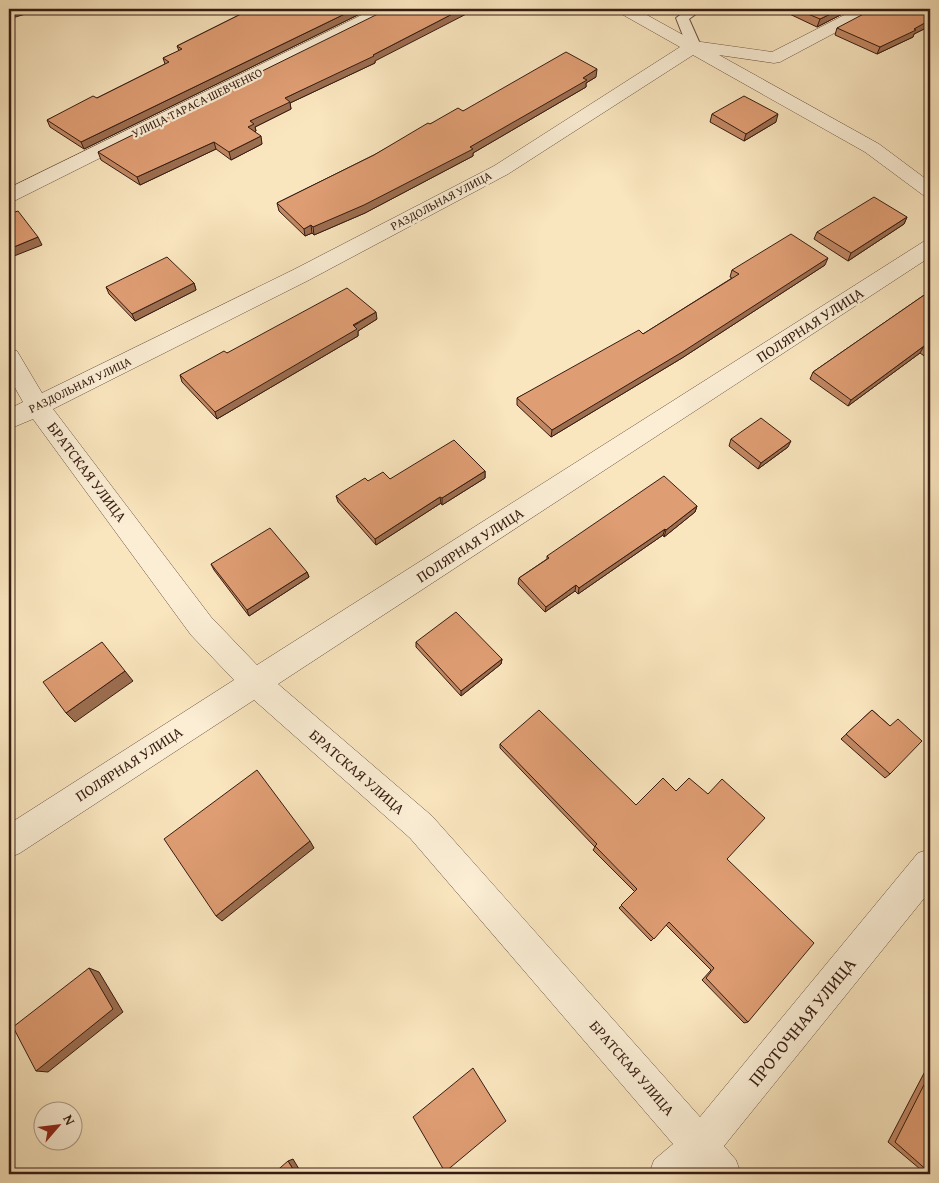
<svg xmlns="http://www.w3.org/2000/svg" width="939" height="1183" viewBox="0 0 939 1183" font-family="'Gentium Book Plus',serif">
<rect width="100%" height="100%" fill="#f9e5be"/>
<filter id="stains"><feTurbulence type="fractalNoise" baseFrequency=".004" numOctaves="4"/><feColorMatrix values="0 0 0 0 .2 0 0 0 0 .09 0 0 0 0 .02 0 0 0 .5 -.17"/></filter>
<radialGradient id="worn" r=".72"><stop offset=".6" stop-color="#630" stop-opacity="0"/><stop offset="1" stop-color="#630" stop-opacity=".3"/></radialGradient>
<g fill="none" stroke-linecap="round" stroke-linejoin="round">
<g stroke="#684e3d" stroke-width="2">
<path id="lane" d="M 688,9 L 703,9 L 689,19 L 701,46 L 694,50 L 687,46 L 676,18 Z"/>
</g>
<g stroke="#684e3d" stroke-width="1">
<path id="street" d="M 374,9 L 394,9 L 392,12 L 16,200 L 9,202 L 9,188 Z
M 616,9 L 636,9 L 694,41 L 772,52 L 856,9 L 876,9 L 874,12 L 780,62 L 774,63 L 719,55 L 879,144 L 930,182 L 930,197 L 923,195 L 865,152 L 693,55 L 508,174 L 309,280 L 53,409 L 211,617 L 257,665 L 923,242 L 930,240 L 930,257 L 278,684 L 432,816 L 700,1117 L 918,853 L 930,849 L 930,891 L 724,1146 L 736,1160 L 741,1174 L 649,1174 L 654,1160 L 673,1144 L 410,838 L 254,700 L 20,853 L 9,858 L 9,824 L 234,680 L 191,635 L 33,419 L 9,429 L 9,409 L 23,402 L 9,377 L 9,349 L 17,351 L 42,393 L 293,270 L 494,166 L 680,47 L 618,12 Z"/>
</g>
<use href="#lane" fill="#fbeed5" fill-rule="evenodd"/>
<use href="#street" fill="#fbeed5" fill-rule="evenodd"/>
</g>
<path fill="#c08763" stroke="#371c12" d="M 251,9 L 370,9 L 84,149 L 50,127 L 47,120 L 97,98 L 165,64 L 163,58 L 179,51 L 177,46 Z
M 779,9 L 852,9 L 817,27 Z
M 930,12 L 930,26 L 914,34 L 913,37 L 877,54 L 835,35 L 837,28 Z
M 375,61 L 375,63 L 290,103 L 291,109 L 255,127 L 256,131 L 255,132 L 262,144 L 231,160 L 216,149 L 140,185 L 101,160 L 98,152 Z
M 596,77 L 586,83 L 586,87 L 473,153 L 473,156 L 365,213 L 314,235 L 312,233 L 305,236 L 279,211 L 277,203 L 374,155 L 430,124 L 463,111 Z
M 712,114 L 776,122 L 744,141 L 710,122 Z
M 907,217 L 904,224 L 848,261 L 814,239 L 817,232 Z
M 825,265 L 682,358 L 551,437 L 517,405 L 517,398 L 643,334 L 732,278 L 730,277 L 732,270 Z
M 194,283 L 196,290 L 135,321 L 109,294 L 106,287 Z
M 930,291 L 930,360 L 920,353 L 848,406 L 810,379 L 813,372 Z
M 377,319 L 358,331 L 358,336 L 217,419 L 182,382 L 180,375 L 227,353 Z
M 731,439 L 788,447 L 758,469 L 729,446 Z
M 485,471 L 485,478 L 442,505 L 441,503 L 376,545 L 338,502 L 336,496 L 390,479 Z
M 697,506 L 695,512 L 664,537 L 663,535 L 578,594 L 575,591 L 545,612 L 518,584 L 519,578 L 547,559 L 547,556 Z
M 211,564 L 307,572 L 309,577 L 249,616 L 214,570 Z
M 416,642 L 502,659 L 501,664 L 461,696 L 416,647 Z
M 872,710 L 890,726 L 890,774 L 885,778 L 841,739 Z
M 500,744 L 636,805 L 727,859 L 748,1022 L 744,1023 L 702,980 L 711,970 L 666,925 L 651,941 L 619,908 L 635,892 L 593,850 L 595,847 L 500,748 Z
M 930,1062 L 930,1174 L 926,1174 L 888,1142 L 922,1077 Z"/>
<path fill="#9c6e50" stroke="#371c12" d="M 15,9 L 42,9 L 9,19 L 9,11 Z
M 355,9 L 370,9 L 84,149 L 81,142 Z
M 462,9 L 476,9 L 375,61 L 375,63 L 290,103 L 291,109 L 255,127 L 256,131 L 250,135 L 248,127 L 250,121 L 285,98 L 373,55 Z
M 841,9 L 852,9 L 817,27 L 820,19 Z
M 930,20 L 930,26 L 914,34 L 913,37 L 877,54 L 880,47 Z
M 597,69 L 596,77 L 586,83 L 586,87 L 473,153 L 473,156 L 365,213 L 314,235 L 313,227 L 470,147 Z
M 778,114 L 776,122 L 744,141 L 746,134 Z
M 261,136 L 262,144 L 231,160 L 229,152 Z
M 214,142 L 216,149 L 140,185 L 137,177 Z
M 907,217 L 904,224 L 848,261 L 851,253 Z
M 311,225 L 312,233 L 305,236 L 304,229 Z
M 38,237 L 42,245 L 9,258 L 9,249 Z
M 828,258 L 825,265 L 682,358 L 551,437 L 552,430 Z
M 194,283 L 196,290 L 135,321 L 132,314 Z
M 376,312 L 377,319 L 358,331 L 358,336 L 217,419 L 215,412 Z
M 924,346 L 920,353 L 848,406 L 851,400 Z
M 791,441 L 788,447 L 758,469 L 761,463 Z
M 485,471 L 485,478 L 442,505 L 442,498 Z
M 440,497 L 441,503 L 376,545 L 375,539 Z
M 697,506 L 695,512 L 664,537 L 666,530 Z
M 665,529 L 663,535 L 578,594 L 579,588 Z
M 307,572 L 309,577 L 249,616 L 247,610 Z
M 576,585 L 575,591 L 545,612 L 546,607 Z
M 502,659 L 501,664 L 461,696 L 461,691 Z
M 125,671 L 133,681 L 75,722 L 66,713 Z
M 310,841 L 314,848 L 222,921 L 216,916 Z
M 89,968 L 99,972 L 123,1012 L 48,1072 L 36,1071 Z
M 293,1159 L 302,1174 L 296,1174 L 288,1161 Z"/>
<path fill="#df9d73" stroke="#371c12" d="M 251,9 L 355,9 L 81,142 L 47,120 L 93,96 L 97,98 L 169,62 L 163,58 L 182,49 L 177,46 Z
M 388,9 L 462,9 L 373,55 L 374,56 L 285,98 L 290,102 L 250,121 L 254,124 L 248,127 L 261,136 L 229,152 L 214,142 L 137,177 L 98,152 Z
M 796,9 L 841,9 L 820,19 Z
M 873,9 L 922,9 L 930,12 L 930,20 L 914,29 L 916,30 L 880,47 L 837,28 Z
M 566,52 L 597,69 L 583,78 L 587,80 L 470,147 L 473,149 L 364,205 L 313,227 L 311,225 L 304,229 L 277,203 L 374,155 L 428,123 L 430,124 L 458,108 L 463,111 Z
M 744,96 L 778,114 L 746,134 L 712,114 Z
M 874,197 L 907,217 L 851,253 L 817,232 Z
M 18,211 L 38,237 L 9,249 L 9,214 Z
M 791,234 L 828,258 L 684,351 L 552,430 L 517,398 L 639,330 L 643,334 L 739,274 L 732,270 Z
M 167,257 L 194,283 L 132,314 L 106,287 Z
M 347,288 L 376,312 L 353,325 L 357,329 L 215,412 L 180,375 L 224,351 L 227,353 Z
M 930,291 L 930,350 L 924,346 L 851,400 L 813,372 Z
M 761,418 L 791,441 L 761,463 L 731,439 Z
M 454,440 L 485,471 L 442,498 L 440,497 L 375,539 L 336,496 L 365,478 L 368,481 L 383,472 L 390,479 Z
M 664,476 L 697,506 L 666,530 L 665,529 L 579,588 L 576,585 L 546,607 L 519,578 L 549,558 L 547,556 Z
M 270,528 L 307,572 L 247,610 L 211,564 Z
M 456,612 L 502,659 L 461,691 L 416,642 Z
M 102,642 L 125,671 L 66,713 L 43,682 Z
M 539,710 L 636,805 L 663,778 L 676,791 L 689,778 L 708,794 L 722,779 L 765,818 L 727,859 L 814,943 L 748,1022 L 706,978 L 714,968 L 669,922 L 654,939 L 621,905 L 637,889 L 595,846 L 597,844 L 500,744 Z
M 872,710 L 890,726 L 898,719 L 922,741 L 890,774 L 846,734 Z
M 257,770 L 310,841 L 216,916 L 164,839 Z
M 89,968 L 113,1009 L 36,1071 L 13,1027 Z
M 473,1068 L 506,1121 L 445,1172 L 413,1117 Z
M 930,1073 L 930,1173 L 895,1142 Z
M 288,1161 L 296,1174 L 273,1174 Z"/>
<g text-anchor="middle" stroke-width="4.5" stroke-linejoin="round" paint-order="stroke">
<g font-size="12" fill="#371c12" stroke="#fbeed5">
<text transform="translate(197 103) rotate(-26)" y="4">УЛИЦА ТАРАСА ШЕВЧЕНКО</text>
<text transform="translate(441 201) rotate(-28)" y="4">РАЗДОЛЬНАЯ УЛИЦА</text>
<text transform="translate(80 385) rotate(-26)" y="4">РАЗДОЛЬНАЯ УЛИЦА</text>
</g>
<g font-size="15" fill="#371c12" stroke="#fbeed5">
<text transform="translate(810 325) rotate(-33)" y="5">ПОЛЯРНАЯ УЛИЦА</text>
<text transform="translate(87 472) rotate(53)" y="5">БРАТСКАЯ УЛИЦА</text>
<text transform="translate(470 545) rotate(-33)" y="5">ПОЛЯРНАЯ УЛИЦА</text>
<text transform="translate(129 764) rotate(-33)" y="5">ПОЛЯРНАЯ УЛИЦА</text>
<text transform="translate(357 772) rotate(41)" y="5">БРАТСКАЯ УЛИЦА</text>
<text transform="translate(632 1068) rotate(49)" y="5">БРАТСКАЯ УЛИЦА</text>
</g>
<g font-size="18" fill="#371c12" stroke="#fbeed5">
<text transform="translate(802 1022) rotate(-51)" y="6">ПРОТОЧНАЯ УЛИЦА</text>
</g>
</g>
<rect width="939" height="1183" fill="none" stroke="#f9e5be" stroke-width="30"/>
<rect x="10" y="10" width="919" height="1163" fill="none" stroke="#371c12" stroke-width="2.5"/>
<rect x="15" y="15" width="909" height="1153" fill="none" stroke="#371c12"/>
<g transform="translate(58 1126) rotate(62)"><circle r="24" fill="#fbeed5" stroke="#ad9a87"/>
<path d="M0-4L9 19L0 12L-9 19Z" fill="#8f2418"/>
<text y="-8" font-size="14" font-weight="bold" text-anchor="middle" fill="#371c12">N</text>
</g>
<rect width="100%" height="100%" filter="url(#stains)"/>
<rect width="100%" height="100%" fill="url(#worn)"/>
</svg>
